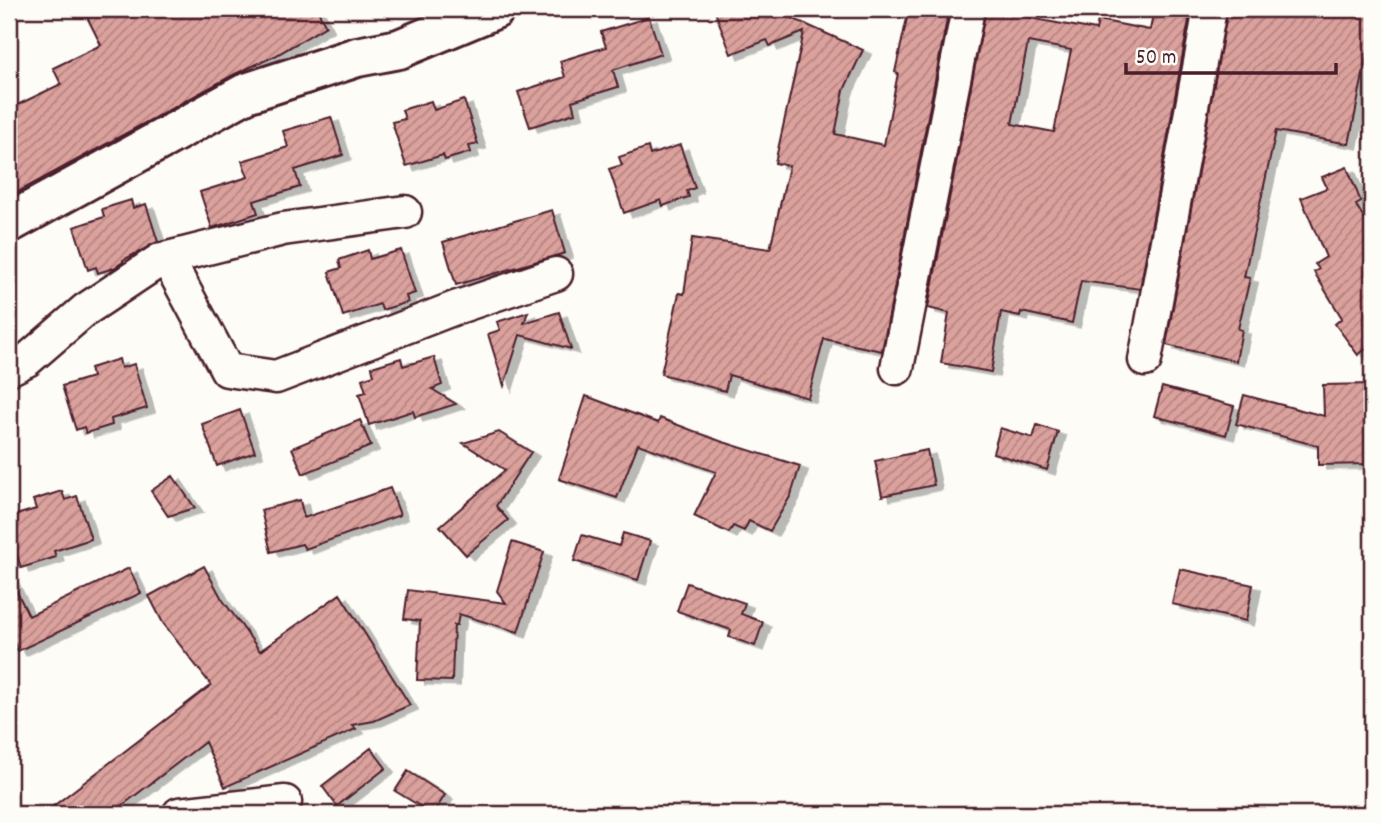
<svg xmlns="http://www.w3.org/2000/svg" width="1381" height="823" viewBox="0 0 1381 823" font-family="Dekko,sans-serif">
<defs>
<pattern id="building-hatch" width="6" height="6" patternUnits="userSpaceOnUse" patternTransform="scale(1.75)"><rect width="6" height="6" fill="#dba19d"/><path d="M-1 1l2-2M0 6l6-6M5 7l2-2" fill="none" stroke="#b48380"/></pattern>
<filter id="shadow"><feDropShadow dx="8" dy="4.5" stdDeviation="0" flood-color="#0004"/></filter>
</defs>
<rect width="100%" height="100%" fill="#fdfcf7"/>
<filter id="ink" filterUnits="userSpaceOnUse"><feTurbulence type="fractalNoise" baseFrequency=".0143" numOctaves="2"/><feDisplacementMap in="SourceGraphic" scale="14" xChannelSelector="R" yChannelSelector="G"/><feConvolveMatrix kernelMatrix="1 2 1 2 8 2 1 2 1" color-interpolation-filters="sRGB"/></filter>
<g filter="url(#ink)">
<path fill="url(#building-hatch)" stroke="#4a1f2b" stroke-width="2" fill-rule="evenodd" filter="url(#shadow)" d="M 83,9 L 317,9 L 326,26 L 275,56 L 235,74 L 9,197 L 9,109 L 61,84 L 53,68 L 101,45 Z
M 714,9 L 772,9 L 863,50 L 844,90 L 835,134 L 884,145 L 898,73 L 895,72 L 909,9 L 949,9 L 882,351 L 824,339 L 808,398 L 729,375 L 725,391 L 661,374 L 679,293 L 684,294 L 692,238 L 770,249 L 789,166 L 775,163 L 804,32 L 770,46 L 767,40 L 731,54 Z
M 986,9 L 1012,9 L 1011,12 L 1035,19 L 1096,30 L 1098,20 L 1150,30 L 1154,9 L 1191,9 L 1140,289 L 1081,281 L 1072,323 L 1021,312 L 1020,316 L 1001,312 L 991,372 L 941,363 L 949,313 L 928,308 ZM 1028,42 L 1071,50 L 1054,132 L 1012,124 Z
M 1228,9 L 1323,9 L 1342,13 L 1343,9 L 1372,9 L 1372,31 L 1349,144 L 1276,131 L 1244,277 L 1250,278 L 1238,329 L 1242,330 L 1236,361 L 1166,345 Z
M 649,17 L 661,54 L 613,70 L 618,87 L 572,101 L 575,113 L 530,127 L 518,92 L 565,77 L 560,61 L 606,47 L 601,32 Z
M 464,100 L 478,144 L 469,146 L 471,152 L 445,160 L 443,155 L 406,166 L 392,122 L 405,119 L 402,110 L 431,101 L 434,110 Z
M 331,117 L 343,155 L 295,170 L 300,187 L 254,201 L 258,213 L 212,228 L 200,192 L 248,177 L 242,161 L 288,147 L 283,131 Z
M 680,145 L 695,188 L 687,191 L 689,197 L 663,206 L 661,200 L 624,213 L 609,169 L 622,165 L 619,157 L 648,147 L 650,155 Z
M 1347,167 L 1361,202 L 1356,205 L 1372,231 L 1372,344 L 1358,355 L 1335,324 L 1342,318 L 1314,272 L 1319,269 L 1315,264 L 1326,257 L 1301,198 L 1327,188 L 1322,177 Z
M 131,200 L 133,208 L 146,204 L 158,242 L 123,260 L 123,262 L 114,268 L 98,273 L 96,267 L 88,270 L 74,227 L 104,217 L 102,209 Z
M 552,210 L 565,253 L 456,285 L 443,242 Z
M 368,250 L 370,259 L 401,250 L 415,293 L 406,296 L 408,302 L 382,310 L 380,304 L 343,316 L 329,272 L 341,268 L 339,260 Z
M 528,312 L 524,323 L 559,312 L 571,349 L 520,335 L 504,386 L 488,334 L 500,330 L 497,322 Z
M 434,357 L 442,385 L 432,389 L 456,404 L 415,417 L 413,411 L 369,425 L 359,394 L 366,392 L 362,379 L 374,375 L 372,367 L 401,358 L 403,366 Z
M 119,359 L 121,368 L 134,364 L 147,408 L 111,419 L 112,425 L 86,433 L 84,427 L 76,430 L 62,386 L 92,377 L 90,368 Z
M 1372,384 L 1372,464 L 1318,465 L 1318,446 L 1236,424 L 1244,395 L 1324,416 L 1323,385 Z
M 1162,387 L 1234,406 L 1226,435 L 1154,416 Z
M 586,396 L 658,423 L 660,418 L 720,441 L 800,466 L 791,495 L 770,531 L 749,521 L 744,531 L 733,526 L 729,533 L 694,516 L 716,472 L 638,444 L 617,498 L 559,479 Z
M 240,410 L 255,452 L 217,466 L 202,424 Z
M 360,420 L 371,446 L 303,474 L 292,448 Z
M 1037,425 L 1058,432 L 1047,470 L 993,453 L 1000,428 L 1033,438 Z
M 499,432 L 531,452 L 496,506 L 508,520 L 466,555 L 440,526 L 505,470 L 463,443 Z
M 927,450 L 934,485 L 882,496 L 875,461 Z
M 173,476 L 195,508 L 168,516 L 151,491 Z
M 390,488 L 400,515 L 305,549 L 302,544 L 271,552 L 261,510 L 300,500 L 304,518 Z
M 62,491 L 65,500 L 77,496 L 91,539 L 54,551 L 56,557 L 21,568 L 9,529 L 9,517 L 36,509 L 33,500 Z
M 623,533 L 650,541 L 638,580 L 574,561 L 582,535 L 619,546 Z
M 512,542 L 544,552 L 518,632 L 459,614 L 457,625 L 454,625 L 452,681 L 417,680 L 420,621 L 404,619 L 408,590 L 506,603 L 497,591 Z
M 204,566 L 222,599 L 260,651 L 340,594 L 410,705 L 374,721 L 352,725 L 356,729 L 225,787 L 205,742 L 111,814 L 43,814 L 211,685 L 163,623 L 149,596 Z
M 129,568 L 141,593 L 18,651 L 9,631 L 9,576 L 29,616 Z
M 1180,569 L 1253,585 L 1246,621 L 1172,604 Z
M 687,583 L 745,603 L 741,614 L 763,622 L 755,646 L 729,637 L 731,630 L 677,611 Z
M 371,748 L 386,768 L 337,806 L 322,786 Z
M 408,771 L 445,795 L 433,814 L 395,791 Z"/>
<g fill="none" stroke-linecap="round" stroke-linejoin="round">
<g stroke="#4a1f2b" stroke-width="37">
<path id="street" d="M 167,258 L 227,370 L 276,377 L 455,308 L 556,274
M 1145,360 L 1210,9
M 897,368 L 968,9
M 9,369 L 27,360 L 85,310 L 160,260 L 283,229 L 405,212
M 179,814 L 285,802"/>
</g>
<g stroke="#4a1f2b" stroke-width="44">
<path id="secondary" d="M 9,223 L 246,93 L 357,57 L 399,49 L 495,9"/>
</g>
<use href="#street" stroke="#fdfcf7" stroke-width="32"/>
<use href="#secondary" stroke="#fdfcf7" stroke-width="38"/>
</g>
</g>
<rect width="1381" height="823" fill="none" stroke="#fdfcf7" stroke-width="35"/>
<rect x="18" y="18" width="1346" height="788" fill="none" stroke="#4a1f2b" stroke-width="2.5" filter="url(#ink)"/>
<path d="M1126 63v10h210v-10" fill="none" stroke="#4a1f2b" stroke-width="3.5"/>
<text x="1136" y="63" font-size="21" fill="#4a1f2b" stroke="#fdfcf7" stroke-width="5" paint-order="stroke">50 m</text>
</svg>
